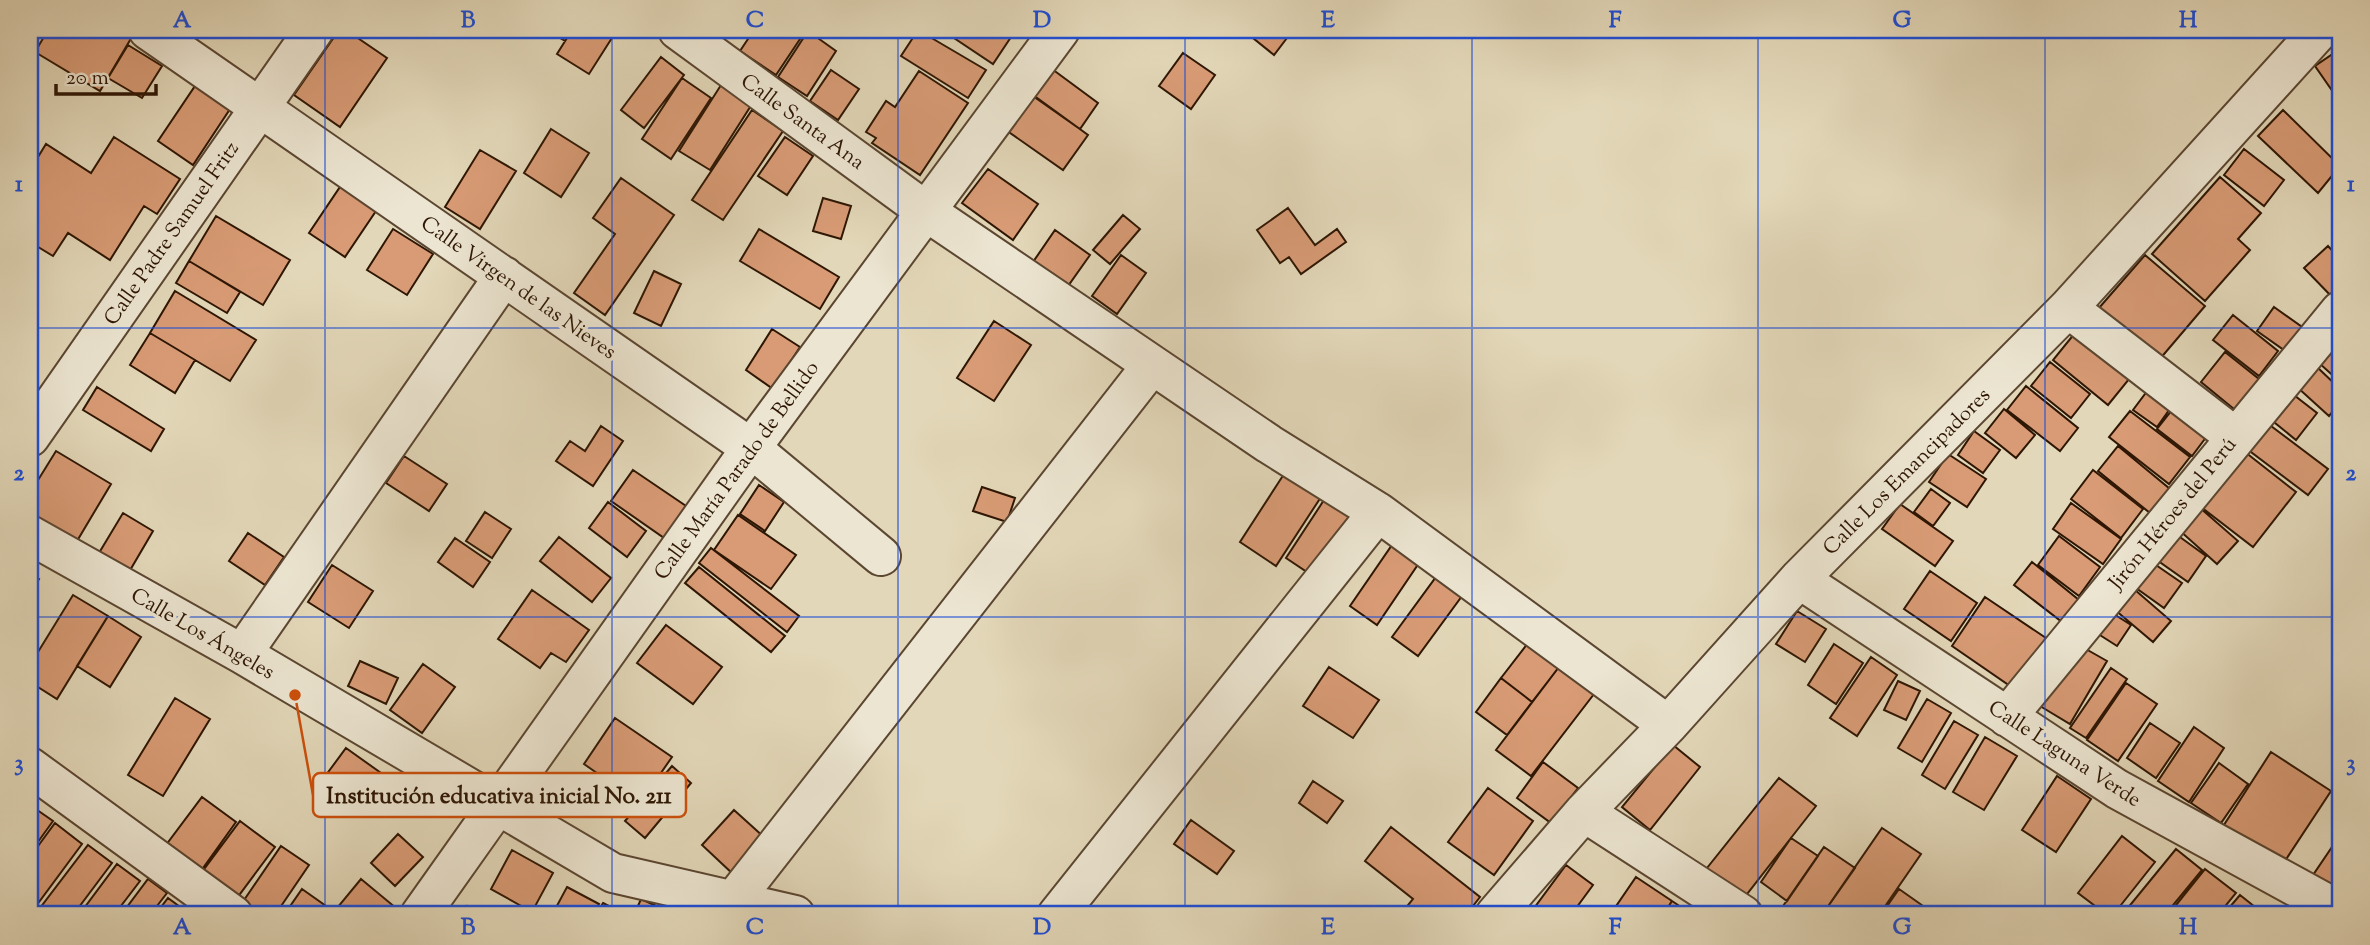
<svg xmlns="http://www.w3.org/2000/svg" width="2370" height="945" viewBox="0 0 2370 945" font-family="'Sorts Mill Goudy',serif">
<rect width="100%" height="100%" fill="#e2d7b8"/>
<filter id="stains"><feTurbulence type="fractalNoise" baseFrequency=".00286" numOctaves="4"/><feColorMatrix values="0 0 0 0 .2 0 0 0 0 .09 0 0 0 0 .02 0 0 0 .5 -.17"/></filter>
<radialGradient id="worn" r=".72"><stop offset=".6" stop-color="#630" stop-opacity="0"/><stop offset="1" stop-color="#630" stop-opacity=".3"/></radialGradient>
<path fill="#d89b75" stroke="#2e1604" stroke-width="2" d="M 48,30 L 136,30 L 100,91 L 35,52 Z
M 339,30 L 346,30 L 387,58 L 340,127 L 294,95 Z
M 547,30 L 572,30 L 565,41 Z
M 572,30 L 617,30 L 589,74 L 557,54 Z
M 754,30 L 806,30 L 776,75 L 740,51 Z
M 918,30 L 986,70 L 968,98 L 901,56 Z
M 942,30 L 1000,30 L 1011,37 L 993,64 Z
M 1243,30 L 1293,30 L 1274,55 Z
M 808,31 L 836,51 L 807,96 L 778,77 Z
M 128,45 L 162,66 L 142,98 L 108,78 Z
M 2340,49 L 2340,102 L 2315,66 Z
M 1183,53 L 1215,75 L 1191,109 L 1159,86 Z
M 661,57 L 684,75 L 644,128 L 621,110 Z
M 1052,69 L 1098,103 L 1080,129 L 1033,96 Z
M 831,70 L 859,89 L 838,120 L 810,101 Z
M 919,71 L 968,103 L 920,175 L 872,143 L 876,138 L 866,132 L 886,101 L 895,107 Z
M 682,78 L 711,98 L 671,159 L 642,139 Z
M 721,85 L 752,104 L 710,170 L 679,151 Z
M 195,86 L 230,109 L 193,165 L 158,141 Z
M 1029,92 L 1088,135 L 1063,170 L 1003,128 Z
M 752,110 L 783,131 L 723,220 L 692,200 Z
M 2283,110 L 2340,166 L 2318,193 L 2258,136 Z
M 551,129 L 589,153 L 561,197 L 524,173 Z
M 114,137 L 180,179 L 157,214 L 144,206 L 110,260 L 68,233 L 53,256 L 30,242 L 30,170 L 46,144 L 91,173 Z
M 785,137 L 813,156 L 787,195 L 758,176 Z
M 2244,149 L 2284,180 L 2264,206 L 2224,175 Z
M 480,150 L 516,171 L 480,229 L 445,207 Z
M 988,169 L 1038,204 L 1013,240 L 962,203 Z
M 2220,177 L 2261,213 L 2238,239 L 2250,250 L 2205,301 L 2152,254 Z
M 621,178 L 674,215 L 605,315 L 574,293 L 615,234 L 593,218 Z
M 344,181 L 380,205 L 345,257 L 309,233 Z
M 823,198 L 851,206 L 841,239 L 813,231 Z
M 1288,208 L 1315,245 L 1337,229 L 1346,242 L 1301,274 L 1289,257 L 1280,263 L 1257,230 Z
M 1123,215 L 1140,229 L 1110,264 L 1093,250 Z
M 216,216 L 290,260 L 263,305 L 189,261 Z
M 393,229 L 433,254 L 407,295 L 367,270 Z
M 759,229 L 839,277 L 820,309 L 740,261 Z
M 1055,230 L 1090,255 L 1068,286 L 1033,262 Z
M 2328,246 L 2340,259 L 2340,293 L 2334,299 L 2304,268 Z
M 1121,255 L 1146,273 L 1117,314 L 1092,296 Z
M 2145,255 L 2205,306 L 2159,360 L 2099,308 Z
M 189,261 L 240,292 L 227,313 L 176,283 Z
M 654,271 L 681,284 L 661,326 L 634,313 Z
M 175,291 L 256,340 L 230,381 L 150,333 Z
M 2274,307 L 2305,329 L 2288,353 L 2257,331 Z
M 2233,315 L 2278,351 L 2259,376 L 2213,340 Z
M 994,321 L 1031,345 L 994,401 L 957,378 Z
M 2079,328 L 2134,373 L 2108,405 L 2053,360 Z
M 772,329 L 800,347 L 773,389 L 746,370 Z
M 150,333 L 195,360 L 175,393 L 130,365 Z
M 2340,339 L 2340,382 L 2319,363 Z
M 2225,352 L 2264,383 L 2240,414 L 2201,382 Z
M 2050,362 L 2090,394 L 2071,418 L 2031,386 Z
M 2316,366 L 2340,389 L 2340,403 L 2329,416 L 2297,387 Z
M 2026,386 L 2078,428 L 2060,451 L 2007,410 Z
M 2151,386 L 2174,403 L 2157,427 L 2133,410 Z
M 97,387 L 164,429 L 151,451 L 83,410 Z
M 2290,392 L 2317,413 L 2296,440 L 2269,418 Z
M 2176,405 L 2210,432 L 2192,456 L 2157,429 Z
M 2004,409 L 2035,435 L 2016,458 L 1985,433 Z
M 2130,411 L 2190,457 L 2169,484 L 2109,437 Z
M 2267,423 L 2328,469 L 2308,495 L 2247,449 Z
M 601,426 L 623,441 L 593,486 L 556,461 L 570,441 L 585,451 Z
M 1974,431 L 2000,450 L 1983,473 L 1958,455 Z
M 2118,446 L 2170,489 L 2150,513 L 2098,471 Z
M 56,451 L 111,484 L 77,541 L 30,512 L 30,493 Z
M 2245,452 L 2296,492 L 2253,547 L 2201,507 Z
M 1948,454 L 1986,479 L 1967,507 L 1929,482 Z
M 404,456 L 447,484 L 429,511 L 386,483 Z
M 633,470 L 689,508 L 667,540 L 611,501 Z
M 2093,470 L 2143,509 L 2121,538 L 2071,499 Z
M 1284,474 L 1321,497 L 1276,566 L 1240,542 Z
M 759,485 L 784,502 L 765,531 L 740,514 Z
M 982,487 L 1015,498 L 1007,522 L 973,511 Z
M 1931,489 L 1950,503 L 1933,526 L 1914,512 Z
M 1326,497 L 1356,517 L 1316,578 L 1286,558 Z
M 608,502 L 646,531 L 627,557 L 589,528 Z
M 2071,503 L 2121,539 L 2103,564 L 2053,529 Z
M 1900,504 L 1953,541 L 1935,566 L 1882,529 Z
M 2199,507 L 2238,541 L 2217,564 L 2179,530 Z
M 485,512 L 511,529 L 492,558 L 466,541 Z
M 123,513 L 153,531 L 129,572 L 99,553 Z
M 738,515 L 796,555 L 771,589 L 714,550 Z
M 2173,532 L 2206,556 L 2188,582 L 2154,558 Z
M 248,533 L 284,557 L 265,585 L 229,561 Z
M 2059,536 L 2100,567 L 2079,596 L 2038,565 Z
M 559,537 L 611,578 L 592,602 L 540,561 Z
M 455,538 L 490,562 L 473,587 L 438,562 Z
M 1392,545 L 1419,563 L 1377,625 L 1350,606 Z
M 711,548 L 799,616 L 787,632 L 699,563 Z
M 2032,562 L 2079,600 L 2062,622 L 2014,585 Z
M 2153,563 L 2182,583 L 2164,608 L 2136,588 Z
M 332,565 L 373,591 L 349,628 L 308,602 Z
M 699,567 L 785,636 L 771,652 L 685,583 Z
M 1930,571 L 1977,603 L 1951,641 L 1904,609 Z
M 30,573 L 39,579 L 30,593 Z
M 1436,577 L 1462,596 L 1418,656 L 1392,637 Z
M 2127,583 L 2171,621 L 2153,642 L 2108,604 Z
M 532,590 L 589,630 L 566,662 L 551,653 L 540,668 L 498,639 Z
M 73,595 L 108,616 L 57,699 L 30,682 L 30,665 Z
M 1985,597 L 2046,638 L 2013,688 L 1952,646 Z
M 2106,609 L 2131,625 L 2117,646 L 2092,630 Z
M 1797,611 L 1826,629 L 1805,662 L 1776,644 Z
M 108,616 L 141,637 L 110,687 L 77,666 Z
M 666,625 L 722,667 L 693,704 L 637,663 Z
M 1528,643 L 1559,667 L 1532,702 L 1501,678 Z
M 1834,644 L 1863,663 L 1836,704 L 1808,685 Z
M 2077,644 L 2107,661 L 2070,724 L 2040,706 Z
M 1871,657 L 1897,675 L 1857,736 L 1830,718 Z
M 360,661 L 398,678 L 386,704 L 348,686 Z
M 423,664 L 455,687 L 422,733 L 390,710 Z
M 1329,667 L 1379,700 L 1353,738 L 1303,706 Z
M 1559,667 L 1594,694 L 1531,776 L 1496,750 Z
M 2111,668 L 2127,679 L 2086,738 L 2070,728 Z
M 1501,678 L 1532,702 L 1507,735 L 1476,712 Z
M 1898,681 L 1920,691 L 1906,720 L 1884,710 Z
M 2126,683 L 2157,704 L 2118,761 L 2087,740 Z
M 175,698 L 210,719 L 163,796 L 128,775 Z
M 1927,699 L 1951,713 L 1922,762 L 1898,748 Z
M 615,718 L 672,757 L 640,803 L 584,764 Z
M 1954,721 L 1978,735 L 1945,789 L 1922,775 Z
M 2150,723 L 2180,743 L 2156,778 L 2127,758 Z
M 2194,727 L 2224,748 L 2189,802 L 2158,781 Z
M 1985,737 L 2017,756 L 1984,810 L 1953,792 Z
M 1673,745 L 1700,767 L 1650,830 L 1622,807 Z
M 346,748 L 381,773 L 360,801 L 326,775 Z
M 2271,752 L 2331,791 L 2281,867 L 2222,828 Z
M 1543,762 L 1578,788 L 1551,823 L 1517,798 Z
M 2219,763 L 2248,784 L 2221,823 L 2191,803 Z
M 672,766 L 691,783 L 645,838 L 625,821 Z
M 2057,776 L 2091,799 L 2056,852 L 2022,830 Z
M 1779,778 L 1816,806 L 1740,903 L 1703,873 Z
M 1313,781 L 1343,801 L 1327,823 L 1299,803 Z
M 1488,788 L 1533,821 L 1494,875 L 1448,842 Z
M 202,797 L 236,822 L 198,875 L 163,849 Z
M 30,805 L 53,821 L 30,853 Z
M 734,810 L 766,839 L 733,874 L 702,845 Z
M 1191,820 L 1234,851 L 1217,874 L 1174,844 Z
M 240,821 L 275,847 L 234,902 L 199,876 Z
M 55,823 L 82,844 L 39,902 L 30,895 L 30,857 Z
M 1391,827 L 1480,897 L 1466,915 L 1400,915 L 1413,899 L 1365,861 Z
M 1882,828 L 1921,854 L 1879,915 L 1822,915 Z
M 398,834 L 423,857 L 395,886 L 371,863 Z
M 2122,836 L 2155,862 L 2113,915 L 2107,915 L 2078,893 Z
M 1791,838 L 1818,856 L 1787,901 L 1761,882 Z
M 88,845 L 112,863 L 73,915 L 42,915 L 37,912 Z
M 281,846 L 309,865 L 275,915 L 252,915 L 240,906 Z
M 1824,847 L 1855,868 L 1822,915 L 1790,915 L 1781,909 Z
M 2332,847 L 2340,853 L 2340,899 L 2309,881 Z
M 2176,849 L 2202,870 L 2165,915 L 2122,915 Z
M 512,850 L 553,873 L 532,912 L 491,889 Z
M 117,864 L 140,881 L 114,915 L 79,915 Z
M 1566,865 L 1593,885 L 1571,915 L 1529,915 Z
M 2205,869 L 2236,893 L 2218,915 L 2168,915 Z
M 1636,877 L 1672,901 L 1663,915 L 1610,915 Z
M 148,879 L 167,893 L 150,915 L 121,915 Z
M 361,879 L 402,913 L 400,915 L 346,915 L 337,908 Z
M 567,887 L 599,904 L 593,915 L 552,915 Z
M 302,889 L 333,911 L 329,915 L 284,915 Z
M 1899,889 L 1926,908 L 1922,915 L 1881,915 Z
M 2240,895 L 2265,915 L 2223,915 Z
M 168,898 L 191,915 L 155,915 Z
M 641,899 L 672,913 L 672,915 L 634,915 Z
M 1672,901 L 1693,915 L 1663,915 Z
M 603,903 L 626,915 L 596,915 Z
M 467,906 L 478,915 L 459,915 Z
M 679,908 L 696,915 L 675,915 Z"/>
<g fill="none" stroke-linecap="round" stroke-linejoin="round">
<g stroke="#5b4631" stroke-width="42">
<path id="minor" d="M 148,30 L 751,448 L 881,556
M 678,30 L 927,212 L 1269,444 L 1378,512 L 1668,725
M 2068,308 L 2234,436
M 30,437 L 314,30
M 30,535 L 242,654 L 613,873 L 795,915
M 1799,579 L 2117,789 L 2340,911
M 242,654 L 504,276
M 2007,717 L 2340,311
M 30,767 L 233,915
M 1584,812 L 1743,915
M 733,901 L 1152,365
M 420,915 L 751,448 L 1060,30
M 1057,915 L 1378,512
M 1495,915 L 1584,812 L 1668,725 L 1799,579 L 2068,308 L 2320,30"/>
</g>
<use href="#minor" stroke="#ece5d1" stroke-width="38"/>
</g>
<path fill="none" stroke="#1d4ed8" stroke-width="2" stroke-opacity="0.55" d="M 325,30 L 325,915M 612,30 L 612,915M 898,30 L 898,915M 1185,30 L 1185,915M 1472,30 L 1472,915M 1758,30 L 1758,915M 2045,30 L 2045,915M 30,328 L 2340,328M 30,617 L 2340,617"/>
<g text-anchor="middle" stroke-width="7" stroke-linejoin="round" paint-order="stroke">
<g font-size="21" fill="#2e1604" stroke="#ece5d1">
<text transform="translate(803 121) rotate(36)" y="7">Calle Santa Ana</text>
<text transform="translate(171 233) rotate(-55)" y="7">Calle Padre Samuel Fritz</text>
<text transform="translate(519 287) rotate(35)" y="7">Calle Virgen de las Nieves</text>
<text transform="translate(736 470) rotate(-54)" y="7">Calle María Parado de Bellido</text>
<text transform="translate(1906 471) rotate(-45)" y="7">Calle Los Emancipadores</text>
<text transform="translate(2172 513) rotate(-51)" y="7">Jirón Héroes del Perú</text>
<text transform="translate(203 633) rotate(30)" y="7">Calle Los Ángeles</text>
<text transform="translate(2065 753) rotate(33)" y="7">Calle Laguna Verde</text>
</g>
</g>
<path fill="none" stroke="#cc4f0b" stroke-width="2.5" d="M295 695L313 795"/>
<circle fill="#cc4f0b" stroke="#ece5d1" stroke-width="2.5" cx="295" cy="695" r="7"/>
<rect fill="#ece5d1" stroke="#cc4f0b" stroke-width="2.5" x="313" y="773" width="373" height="44" rx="7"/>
<g font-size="23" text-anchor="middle" font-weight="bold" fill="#2e1604">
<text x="499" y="803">Institución educativa inicial No. 211</text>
</g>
<rect width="2370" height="945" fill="none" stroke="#e2d7b8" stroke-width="77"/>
<path d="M56 84v10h100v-10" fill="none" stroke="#2e1604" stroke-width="3.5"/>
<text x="66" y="84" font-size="21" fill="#2e1604" stroke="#ece5d1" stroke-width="5" paint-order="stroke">20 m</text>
<rect x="38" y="38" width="2294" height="868" fill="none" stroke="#1d4ed8" stroke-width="2.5"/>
<g font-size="23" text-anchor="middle" font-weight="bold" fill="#1d4ed8">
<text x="182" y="27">A</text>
<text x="468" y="27">B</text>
<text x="755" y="27">C</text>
<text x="1042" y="27">D</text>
<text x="1328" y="27">E</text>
<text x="1615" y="27">F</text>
<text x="1902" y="27">G</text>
<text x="2188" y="27">H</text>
<text x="19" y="191">1</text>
<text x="2351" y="191">1</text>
<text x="19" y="480">2</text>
<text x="2351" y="480">2</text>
<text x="19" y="770">3</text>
<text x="2351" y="770">3</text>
<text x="182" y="934">A</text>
<text x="468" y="934">B</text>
<text x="755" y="934">C</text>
<text x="1042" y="934">D</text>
<text x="1328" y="934">E</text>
<text x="1615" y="934">F</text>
<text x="1902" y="934">G</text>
<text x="2188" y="934">H</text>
</g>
<rect width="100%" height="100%" filter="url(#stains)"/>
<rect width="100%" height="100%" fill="url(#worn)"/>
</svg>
